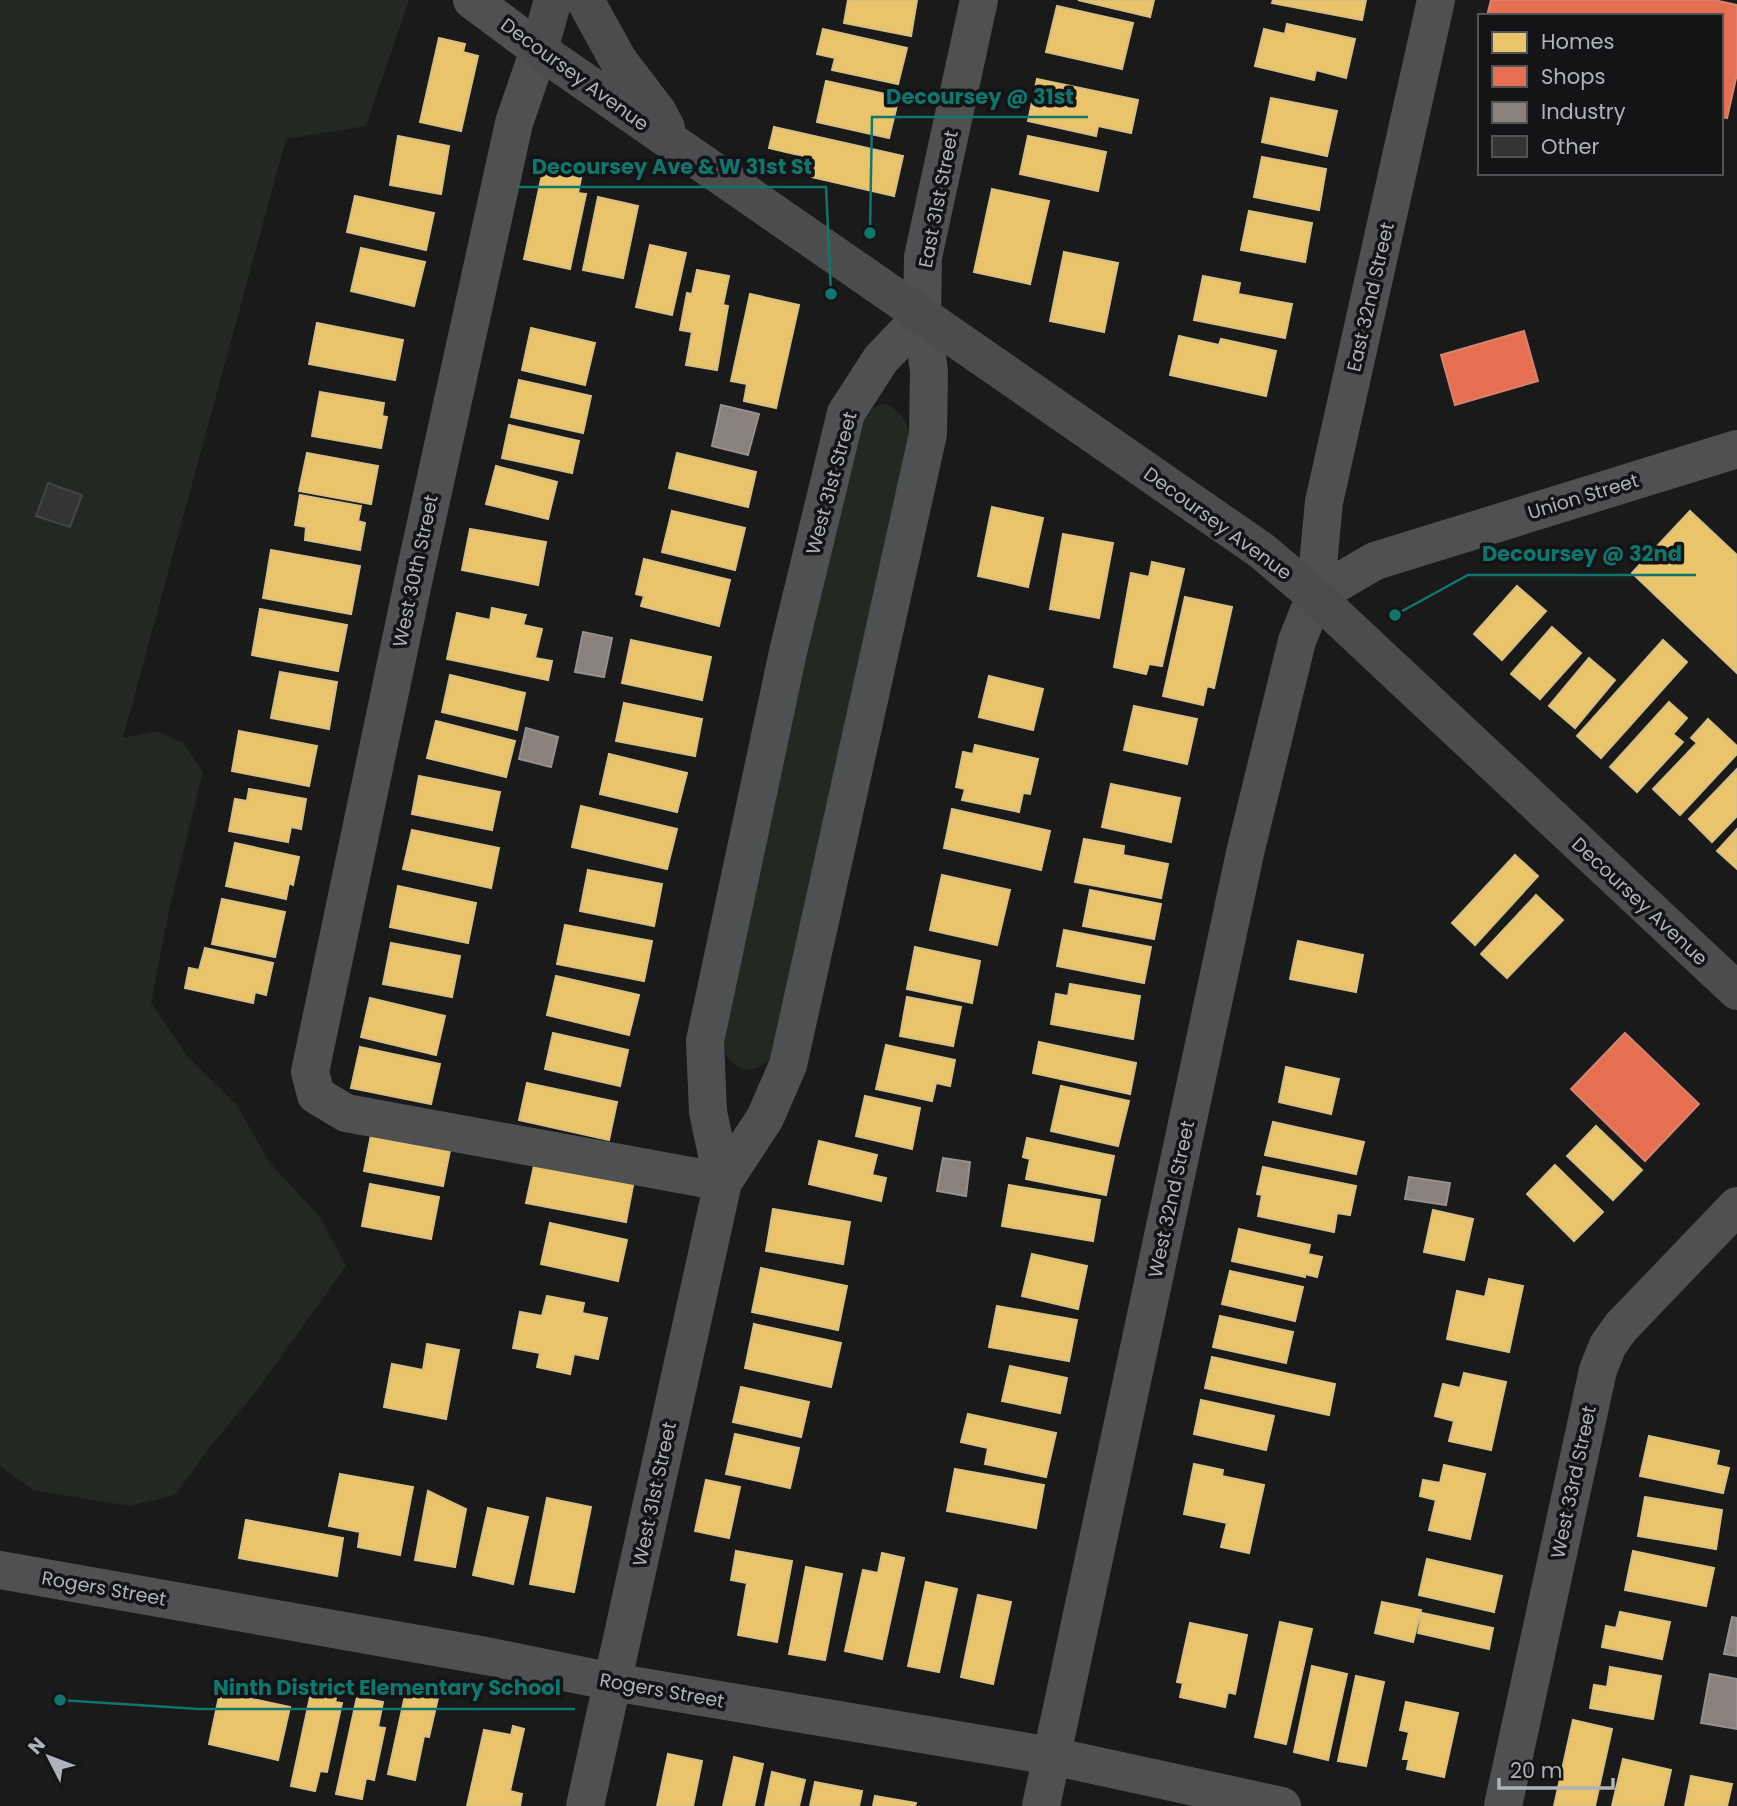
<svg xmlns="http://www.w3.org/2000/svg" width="1737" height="1806" viewBox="0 0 1737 1806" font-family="Poppins,sans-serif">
<rect width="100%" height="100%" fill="#1a1a1a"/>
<path fill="#232822" d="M 0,0 L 409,0 L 366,126 L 286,139 L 123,738 L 157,731 L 183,743 L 203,772 L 170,905 L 151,1003 L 188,1057 L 236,1104 L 270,1163 L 320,1217 L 346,1266 L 255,1393 L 213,1443 L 175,1495 L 130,1506 L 33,1490 L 0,1466 Z
M 885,404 C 901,411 907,421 911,438 L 773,1056 C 769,1059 764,1064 759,1067 C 744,1075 727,1063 723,1047 C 722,1043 723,1039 723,1035 L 856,432 C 864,419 869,406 885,404 Z"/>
<path fill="#e9c46a" stroke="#d7bf82" stroke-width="2" d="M 848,0 L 917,0 L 911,36 L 844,23 Z
M 1078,0 L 1154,0 L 1150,17 Z
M 1273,0 L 1366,0 L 1362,20 L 1272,3 Z
M 1057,6 L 1133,23 L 1122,69 L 1046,52 Z
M 1287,24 L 1355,39 L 1346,78 L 1316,70 L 1314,80 L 1255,66 L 1264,29 L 1285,34 Z
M 823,29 L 907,48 L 898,84 L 832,70 L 835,58 L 817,54 Z
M 439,38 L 465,44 L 463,52 L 478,56 L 461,131 L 420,122 Z
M 1037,79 L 1138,100 L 1131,133 L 1098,126 L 1096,136 L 1028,121 Z
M 826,81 L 899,97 L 889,138 L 817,122 Z
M 1271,98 L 1337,111 L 1327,156 L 1262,142 Z
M 774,127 L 903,156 L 894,196 L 812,177 L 800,167 L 803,156 L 769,148 Z
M 398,136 L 449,146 L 441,194 L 390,185 Z
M 1028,136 L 1106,152 L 1098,191 L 1020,174 Z
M 1262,157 L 1326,169 L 1319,210 L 1254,197 Z
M 543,170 L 581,178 L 578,193 L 586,194 L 570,269 L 524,259 Z
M 992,189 L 1049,201 L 1030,284 L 974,272 Z
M 355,196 L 434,213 L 426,250 L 347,232 Z
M 598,197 L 638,206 L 623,278 L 583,270 Z
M 1249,211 L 1312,223 L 1305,262 L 1241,250 Z
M 650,245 L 686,253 L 672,315 L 636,307 Z
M 361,248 L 425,262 L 414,306 L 351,291 Z
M 1064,252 L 1118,263 L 1104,332 L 1050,321 Z
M 697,270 L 729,276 L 723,305 L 728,306 L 717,370 L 686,365 L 692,332 L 680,330 L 687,293 L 692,294 Z
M 1203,276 L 1240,283 L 1238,294 L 1292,304 L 1285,338 L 1194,320 Z
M 750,294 L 799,305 L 776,408 L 744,401 L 747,384 L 731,381 Z
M 317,323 L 403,340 L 395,380 L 309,364 Z
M 531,328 L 595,343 L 585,385 L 522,370 Z
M 1179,336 L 1219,345 L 1221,339 L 1276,351 L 1266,396 L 1170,375 Z
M 519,380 L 591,396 L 583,433 L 511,417 Z
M 320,392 L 384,403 L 382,416 L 387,417 L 381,448 L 312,436 Z
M 509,425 L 579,441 L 572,473 L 502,458 Z
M 307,453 L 378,466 L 371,504 L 299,491 Z
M 677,453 L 756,472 L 748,507 L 669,488 Z
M 496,466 L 557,482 L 548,519 L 486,504 Z
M 300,495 L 361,506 L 358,521 L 365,523 L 360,550 L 305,540 L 306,527 L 295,525 Z
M 992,507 L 1043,518 L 1028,587 L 978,576 Z
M 672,511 L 745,528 L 735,570 L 662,552 Z
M 1690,511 L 1737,555 L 1737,673 L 1632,573 Z
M 470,529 L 546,542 L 538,585 L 462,570 Z
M 1063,534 L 1113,543 L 1099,618 L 1050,609 Z
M 271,550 L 360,566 L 351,614 L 263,598 Z
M 644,559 L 730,580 L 719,626 L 641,606 L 644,596 L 636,594 Z
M 1152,562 L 1184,569 L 1162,666 L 1149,664 L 1146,674 L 1114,667 L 1131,573 L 1149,577 Z
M 1517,586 L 1546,611 L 1502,660 L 1474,634 Z
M 1185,597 L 1232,607 L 1214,688 L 1207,686 L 1203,705 L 1163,696 Z
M 492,608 L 526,615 L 523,625 L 542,629 L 535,658 L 552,661 L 548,680 L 447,659 L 457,613 L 490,620 Z
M 260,609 L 347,625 L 338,671 L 252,655 Z
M 1552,627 L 1581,653 L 1540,699 L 1511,674 Z
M 631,640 L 711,657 L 702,700 L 622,683 Z
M 1663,640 L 1687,662 L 1601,758 L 1577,736 Z
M 1589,658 L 1615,680 L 1575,728 L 1549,706 Z
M 280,672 L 337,682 L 329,729 L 271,718 Z
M 450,675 L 525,693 L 517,730 L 442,712 Z
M 989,676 L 1043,689 L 1033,730 L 979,717 Z
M 1669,702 L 1687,718 L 1673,734 L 1683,742 L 1637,792 L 1610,767 Z
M 624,703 L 702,719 L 695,756 L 616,741 Z
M 1134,706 L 1197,719 L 1187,764 L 1124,750 Z
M 1708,719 L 1737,746 L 1737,754 L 1680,815 L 1653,789 L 1697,743 L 1691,738 Z
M 436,721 L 515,741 L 506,777 L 427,758 Z
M 239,731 L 317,746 L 309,786 L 232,771 Z
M 975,745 L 1038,759 L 1030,794 L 1023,793 L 1019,812 L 962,800 L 965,789 L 956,787 L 963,752 L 973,754 Z
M 609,754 L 687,773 L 677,812 L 600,794 Z
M 1737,769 L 1737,816 L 1712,842 L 1689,819 Z
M 419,776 L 500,792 L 492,830 L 412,814 Z
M 1111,784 L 1180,798 L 1171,842 L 1102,827 Z
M 249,789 L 306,799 L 301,829 L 291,827 L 288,842 L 229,831 L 235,799 L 247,801 Z
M 581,806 L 677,829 L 667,869 L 572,847 Z
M 952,809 L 1050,831 L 1041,870 L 944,848 Z
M 1737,829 L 1737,869 L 1717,851 Z
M 412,830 L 499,848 L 491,888 L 403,869 Z
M 1084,839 L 1124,846 L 1123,855 L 1168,864 L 1161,898 L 1075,882 Z
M 235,843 L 299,857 L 293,885 L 289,883 L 286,899 L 226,886 Z
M 1515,855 L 1538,876 L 1475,945 L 1452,923 Z
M 588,870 L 662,884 L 654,926 L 580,911 Z
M 942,875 L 1010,890 L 997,945 L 930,930 Z
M 398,886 L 476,903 L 468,943 L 390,927 Z
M 1090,890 L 1161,904 L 1154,939 L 1083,926 Z
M 1536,895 L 1563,920 L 1507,978 L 1481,954 Z
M 222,899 L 285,912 L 275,957 L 212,944 Z
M 565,925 L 652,941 L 644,981 L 557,964 Z
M 1064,930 L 1151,947 L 1144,983 L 1057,966 Z
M 1298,941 L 1363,955 L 1356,992 L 1290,979 Z
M 391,943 L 460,956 L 452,997 L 383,984 Z
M 915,947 L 980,961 L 972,1003 L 907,989 Z
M 205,948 L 273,963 L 266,995 L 255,992 L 253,1003 L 185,988 L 189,968 L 199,970 Z
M 556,976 L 639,995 L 629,1035 L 547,1015 Z
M 1070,984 L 1140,996 L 1133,1039 L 1051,1024 L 1056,994 L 1068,996 Z
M 907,997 L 961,1007 L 953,1046 L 900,1036 Z
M 370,998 L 445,1016 L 436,1055 L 361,1037 Z
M 553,1033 L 628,1050 L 620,1086 L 545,1069 Z
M 1039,1042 L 1136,1063 L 1130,1094 L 1033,1073 Z
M 886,1045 L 955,1060 L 950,1086 L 936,1083 L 932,1101 L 876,1089 Z
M 360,1047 L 440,1064 L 431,1104 L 351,1088 Z
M 1286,1067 L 1339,1079 L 1331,1114 L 1279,1102 Z
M 527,1083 L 617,1102 L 609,1140 L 519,1120 Z
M 1061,1086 L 1129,1101 L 1118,1146 L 1051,1131 Z
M 865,1096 L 920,1108 L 912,1149 L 856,1136 Z
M 1273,1122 L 1364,1142 L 1356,1174 L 1265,1155 Z
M 1596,1126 L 1642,1170 L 1613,1200 L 1567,1156 Z
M 372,1130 L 451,1145 L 443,1186 L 364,1171 Z
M 1027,1138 L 1114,1156 L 1106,1195 L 1026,1179 L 1030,1159 L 1023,1157 Z
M 819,1141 L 877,1155 L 872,1175 L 886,1178 L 881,1201 L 809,1184 Z
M 535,1161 L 634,1180 L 626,1222 L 526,1203 Z
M 1555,1165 L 1603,1212 L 1574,1241 L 1527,1194 Z
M 1263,1167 L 1356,1186 L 1350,1215 L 1337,1213 L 1334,1232 L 1258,1216 L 1262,1195 L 1257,1194 Z
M 370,1184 L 439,1197 L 431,1239 L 362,1226 Z
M 1009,1185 L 1100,1200 L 1093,1241 L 1002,1226 Z
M 773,1209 L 850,1222 L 843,1264 L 766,1251 Z
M 1433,1210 L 1473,1219 L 1464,1260 L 1424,1252 Z
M 550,1223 L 627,1240 L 618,1281 L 541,1264 Z
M 1239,1229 L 1310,1245 L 1308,1254 L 1322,1257 L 1317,1277 L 1305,1274 L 1305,1277 L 1232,1261 Z
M 1032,1254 L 1087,1266 L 1078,1309 L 1022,1296 Z
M 761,1268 L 847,1286 L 838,1330 L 752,1312 Z
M 1230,1271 L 1303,1287 L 1295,1321 L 1222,1304 Z
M 1489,1279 L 1523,1286 L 1509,1352 L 1447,1339 L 1457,1291 L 1485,1297 Z
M 547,1296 L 584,1303 L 582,1313 L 607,1318 L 598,1359 L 574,1354 L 570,1374 L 537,1367 L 540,1353 L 513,1348 L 520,1312 L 542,1316 Z
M 997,1306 L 1077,1320 L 1069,1361 L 989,1347 Z
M 1220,1316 L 1293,1332 L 1286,1363 L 1213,1347 Z
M 754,1324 L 841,1343 L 831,1387 L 745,1368 Z
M 427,1344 L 459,1350 L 446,1419 L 384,1407 L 392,1364 L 423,1370 Z
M 1212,1357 L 1335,1384 L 1329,1415 L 1205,1388 Z
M 1010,1366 L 1067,1378 L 1060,1413 L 1002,1401 Z
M 1464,1373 L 1506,1382 L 1491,1450 L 1449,1441 L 1454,1421 L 1435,1416 L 1443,1384 L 1460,1388 Z
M 741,1387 L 809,1402 L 801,1437 L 733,1422 Z
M 1201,1400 L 1274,1416 L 1266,1450 L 1194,1434 Z
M 968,1414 L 1056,1433 L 1046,1477 L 985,1464 L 988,1448 L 961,1442 Z
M 735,1434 L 799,1448 L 790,1488 L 726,1474 Z
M 1649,1436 L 1719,1451 L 1716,1465 L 1729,1468 L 1723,1493 L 1640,1476 Z
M 1194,1464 L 1223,1470 L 1222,1476 L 1264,1485 L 1249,1553 L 1221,1547 L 1227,1523 L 1184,1514 Z
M 1444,1465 L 1485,1474 L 1470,1539 L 1429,1530 L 1436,1500 L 1420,1496 L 1423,1480 L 1440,1483 Z
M 955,1469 L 1044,1485 L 1036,1528 L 947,1511 Z
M 340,1474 L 413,1487 L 400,1555 L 358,1547 L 360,1532 L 329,1526 Z
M 706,1480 L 740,1487 L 729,1538 L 695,1531 Z
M 428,1491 L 466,1509 L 455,1567 L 415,1560 Z
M 1645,1497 L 1722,1510 L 1716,1549 L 1638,1536 Z
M 547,1498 L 591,1507 L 574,1592 L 530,1584 Z
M 488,1508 L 528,1517 L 513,1584 L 473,1575 Z
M 246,1520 L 343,1538 L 337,1576 L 239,1558 Z
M 736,1551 L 792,1561 L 777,1642 L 738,1635 L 747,1583 L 731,1580 Z
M 1633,1551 L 1714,1568 L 1706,1606 L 1625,1590 Z
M 882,1553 L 904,1558 L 882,1659 L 845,1651 L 863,1570 L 878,1573 Z
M 1427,1559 L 1502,1576 L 1494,1612 L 1419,1595 Z
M 806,1567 L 842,1574 L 825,1660 L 789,1654 Z
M 926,1582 L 957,1589 L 939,1672 L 908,1666 Z
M 978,1595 L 1011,1602 L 993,1684 L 961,1677 Z
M 1382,1602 L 1421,1610 L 1413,1642 L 1375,1633 Z
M 1620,1612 L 1670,1622 L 1662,1659 L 1602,1647 L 1606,1626 L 1616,1628 Z
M 1422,1613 L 1493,1628 L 1489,1649 L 1418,1633 Z
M 1280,1622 L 1312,1629 L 1286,1744 L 1255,1737 Z
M 1190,1623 L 1247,1635 L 1235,1694 L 1228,1692 L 1225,1707 L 1180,1697 L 1183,1683 L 1177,1682 Z
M 1312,1666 L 1347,1674 L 1328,1760 L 1294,1752 Z
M 1610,1667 L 1661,1676 L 1653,1719 L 1590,1708 L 1594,1685 L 1607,1687 Z
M 1356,1676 L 1384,1682 L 1366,1766 L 1338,1761 Z
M 312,1688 L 337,1694 L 335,1702 L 342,1703 L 327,1772 L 320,1771 L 315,1791 L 291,1786 Z
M 406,1691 L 438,1698 L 429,1737 L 424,1736 L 415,1780 L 388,1774 Z
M 220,1692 L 290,1707 L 278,1760 L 209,1744 Z
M 357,1697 L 383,1702 L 378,1727 L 385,1728 L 374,1780 L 366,1778 L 362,1799 L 336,1794 Z
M 1406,1702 L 1458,1713 L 1444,1777 L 1407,1769 L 1409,1759 L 1403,1759 L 1409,1732 L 1400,1730 Z
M 1573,1720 L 1612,1729 L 1595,1806 L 1554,1806 Z
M 513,1726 L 524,1729 L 510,1791 L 522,1794 L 520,1806 L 467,1806 L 484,1730 L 511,1735 Z
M 668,1754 L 702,1761 L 693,1806 L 657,1806 Z
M 734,1757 L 763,1764 L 754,1806 L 723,1806 Z
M 1623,1759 L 1671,1770 L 1663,1806 L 1612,1806 Z
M 772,1772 L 805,1780 L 799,1806 L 765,1806 Z
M 1691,1776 L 1732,1784 L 1727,1806 L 1685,1806 Z
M 815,1782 L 862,1791 L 859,1806 L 810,1806 Z
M 875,1796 L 916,1803 L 915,1806 L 873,1806 Z"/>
<path fill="#e76f51" stroke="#d68370" stroke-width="2" d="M 1491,0 L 1714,0 L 1737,5 L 1737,74 L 1727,118 L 1721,117 L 1721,16 L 1487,16 Z
M 1524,331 L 1538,381 L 1455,405 L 1441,355 Z
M 1625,1033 L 1699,1104 L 1645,1161 L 1571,1089 Z"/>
<path fill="#8a817c" stroke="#94908e" stroke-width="2" d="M 721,405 L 759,414 L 748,455 L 712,446 Z
M 583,632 L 612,638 L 604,677 L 575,672 Z
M 526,728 L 558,737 L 551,767 L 519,759 Z
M 943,1158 L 970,1162 L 966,1196 L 937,1191 Z
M 1409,1177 L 1450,1183 L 1446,1205 L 1405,1199 Z
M 1732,1617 L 1737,1618 L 1737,1656 L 1724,1654 Z
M 1710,1674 L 1737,1679 L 1737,1729 L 1701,1723 Z"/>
<path fill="#343435" stroke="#434546" stroke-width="2" d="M 48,483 L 82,495 L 70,527 L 36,516 Z"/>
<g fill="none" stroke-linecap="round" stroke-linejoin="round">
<path stroke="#4f5052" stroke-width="38" d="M 472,0 L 539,50 L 514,123 L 415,573 L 310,1072 L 316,1095 L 346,1113 L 723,1182
M 1315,596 L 1375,561 L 1737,449
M 723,1182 L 708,1112 L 705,1041 L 788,652 L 846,413 L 881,359 L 922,316
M 0,1570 L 486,1656 L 613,1682 L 1052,1756 L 1282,1806
M 585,1806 L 723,1182 L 765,1118 L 788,1065 L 928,434 L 929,372 L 922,316 L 923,257 L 979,0
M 1041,1806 L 1245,853 L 1297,641 L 1315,596 L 1324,502 L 1436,0
M 1503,1806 L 1598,1370 L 1608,1345 L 1621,1327 L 1737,1206"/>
<path stroke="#4c4c4e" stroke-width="38" d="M 553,0 L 539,50 L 1262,551 L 1315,596 L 1737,991
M 585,0 L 618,60 L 657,111 L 666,128"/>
</g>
<g text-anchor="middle" stroke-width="7" stroke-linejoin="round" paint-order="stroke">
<g font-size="19" fill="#adb3b9" stroke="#141416">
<text transform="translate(575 74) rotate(36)" y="7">Decoursey Avenue</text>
<text transform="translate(938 199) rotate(-79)" y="7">East 31st Street</text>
<text transform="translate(1370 297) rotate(-77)" y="7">East 32nd Street</text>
<text transform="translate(831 483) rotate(-75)" y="7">West 31st Street</text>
<text transform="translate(1583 496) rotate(-17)" y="7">Union Street</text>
<text transform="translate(1218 523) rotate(36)" y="7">Decoursey Avenue</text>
<text transform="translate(415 571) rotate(-78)" y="7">West 30th Street</text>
<text transform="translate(1640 901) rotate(43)" y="7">Decoursey Avenue</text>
<text transform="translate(1171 1199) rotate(-78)" y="7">West 32nd Street</text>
<text transform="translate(1573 1482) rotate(-78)" y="7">West 33rd Street</text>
<text transform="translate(654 1494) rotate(-78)" y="7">West 31st Street</text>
<text transform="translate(104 1588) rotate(10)" y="7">Rogers Street</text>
<text transform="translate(662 1690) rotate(10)" y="7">Rogers Street</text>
</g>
</g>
<path fill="none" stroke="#0f766e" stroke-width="2.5" d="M870 233L872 117H1088M831 294L826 187H518M1395 615L1468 575H1696M60 1700L199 1709H575"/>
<g fill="#0f766e" stroke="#141416" stroke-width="2.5">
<circle cx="870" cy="233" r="7"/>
<circle cx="831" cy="294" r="7"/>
<circle cx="1395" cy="615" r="7"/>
<circle cx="60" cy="1700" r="7"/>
</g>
<g font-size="21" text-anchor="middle" font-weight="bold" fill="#0f766e" stroke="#141416" stroke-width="7" stroke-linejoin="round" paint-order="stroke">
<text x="980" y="104">Decoursey @ 31st</text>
<text x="672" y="174">Decoursey Ave &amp; W 31st St</text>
<text x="1582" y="561">Decoursey @ 32nd</text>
<text x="387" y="1695">Ninth District Elementary School</text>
</g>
<rect x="1478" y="14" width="245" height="161" fill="#141416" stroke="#515457" stroke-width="2"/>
<rect x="1492" y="32" width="35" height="21" fill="#e9c46a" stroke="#515457" stroke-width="2"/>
<text x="1541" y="49" font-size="21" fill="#adb3b9">Homes</text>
<rect x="1492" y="66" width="35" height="21" fill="#e76f51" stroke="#515457" stroke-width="2"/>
<text x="1541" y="84" font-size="21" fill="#adb3b9">Shops</text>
<rect x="1492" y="102" width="35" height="21" fill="#8a817c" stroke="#515457" stroke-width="2"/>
<text x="1541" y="119" font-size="21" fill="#adb3b9">Industry</text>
<rect x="1492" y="136" width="35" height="21" fill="#343435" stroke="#515457" stroke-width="2"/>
<text x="1541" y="154" font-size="21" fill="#adb3b9">Other</text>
<g transform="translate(49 1757) rotate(312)" stroke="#141416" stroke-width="5" paint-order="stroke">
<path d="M0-5L12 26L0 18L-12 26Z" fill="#adb3b9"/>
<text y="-10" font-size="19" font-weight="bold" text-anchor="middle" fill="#adb3b9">N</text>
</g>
<path d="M1499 1778v10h114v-10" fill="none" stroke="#adb3b9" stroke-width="3.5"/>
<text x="1510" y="1778" font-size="21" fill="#adb3b9" stroke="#141416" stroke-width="5" paint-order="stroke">20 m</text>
</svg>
